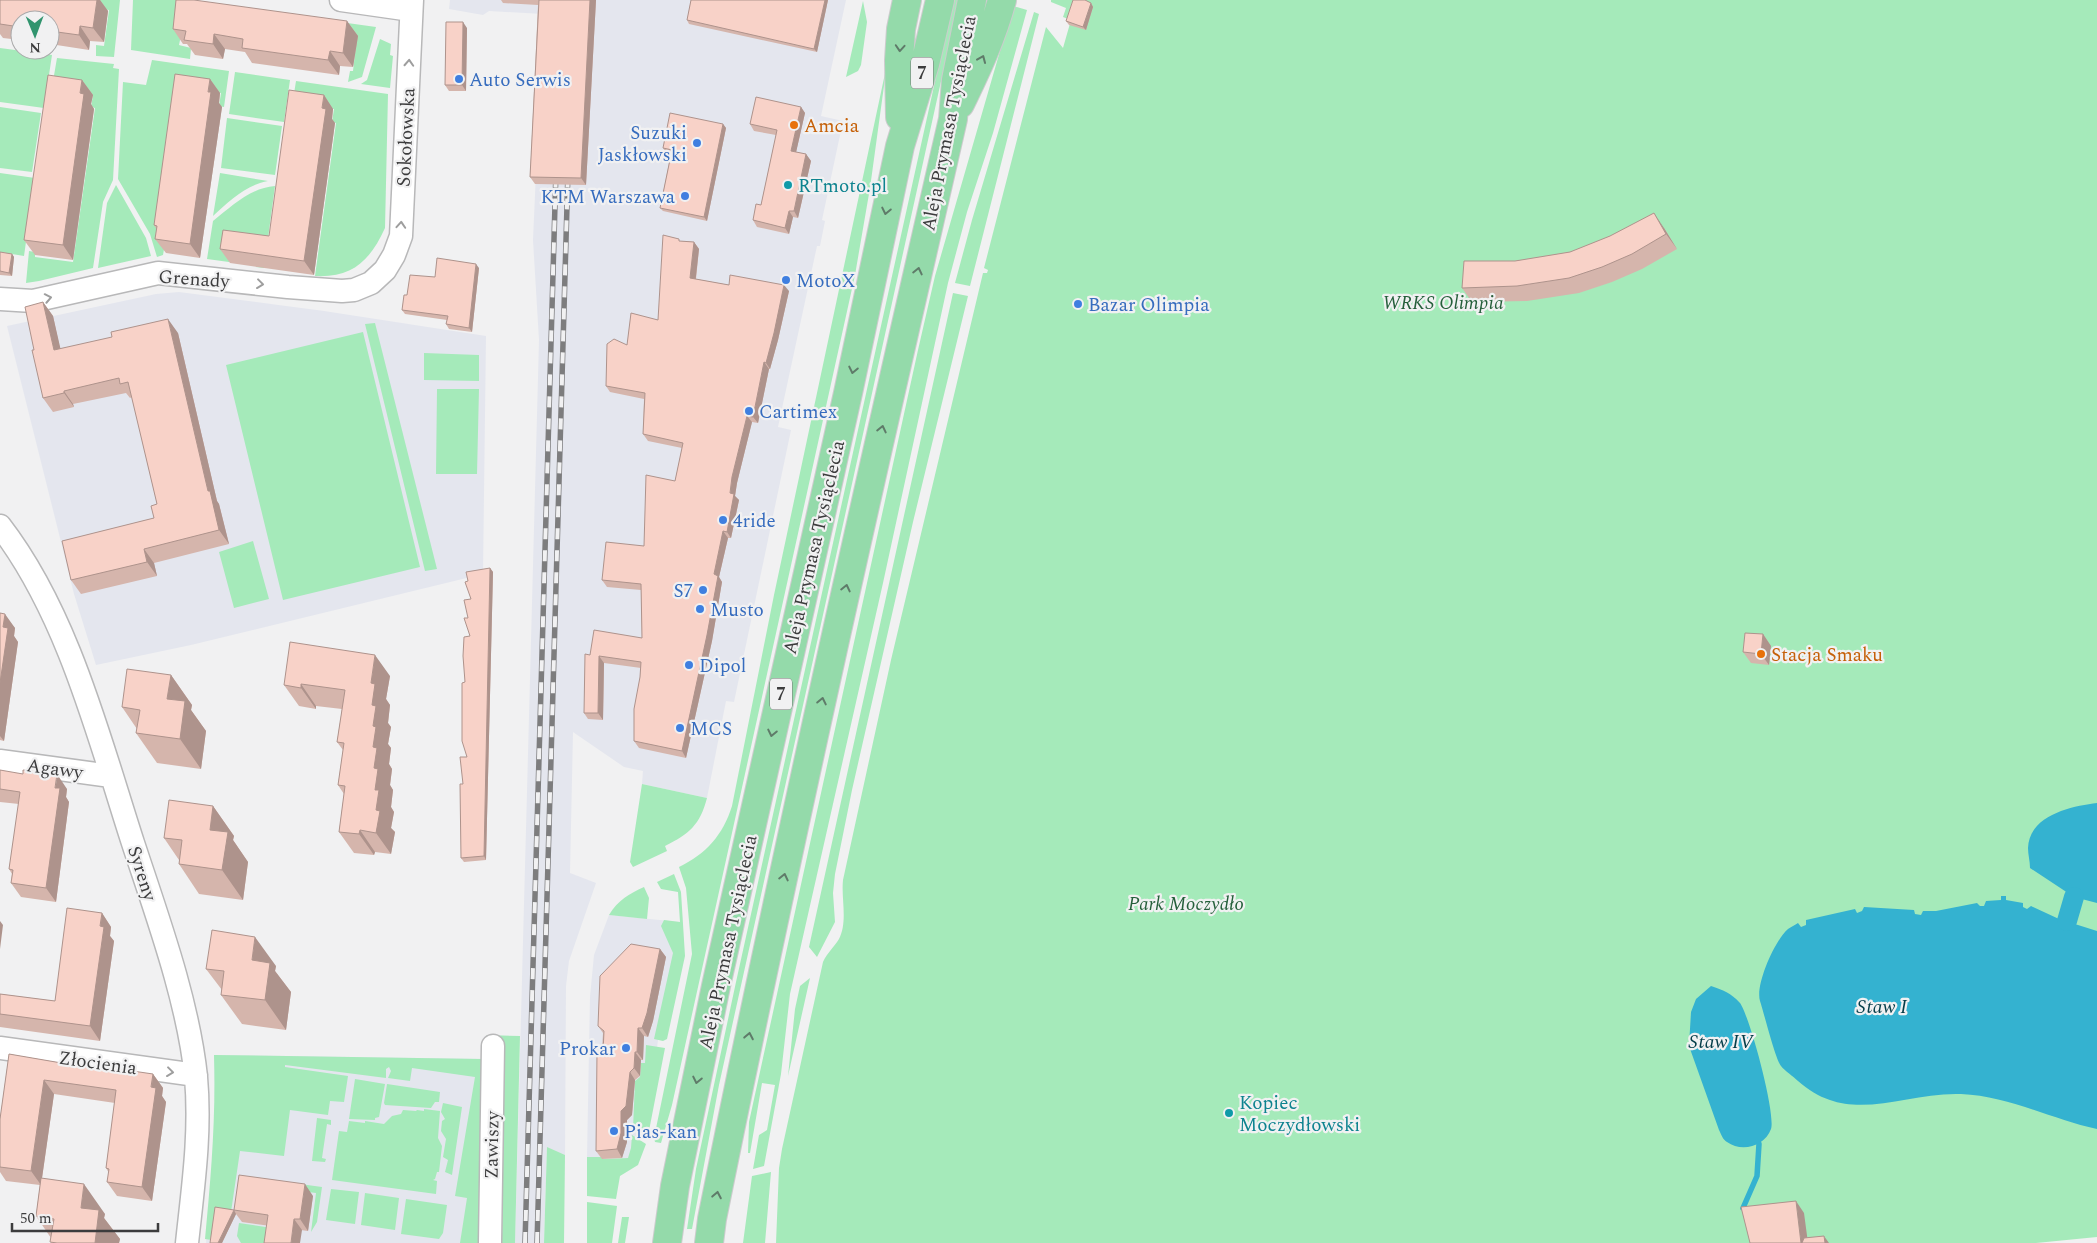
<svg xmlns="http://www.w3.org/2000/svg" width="2097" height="1243" viewBox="0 0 2097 1243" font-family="Spectral,serif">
<rect width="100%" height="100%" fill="#f1f1f2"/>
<path fill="#e4e6ee" d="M 450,0 L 846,0 L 821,116 L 843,121 L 822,220 L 825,221 L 820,246 L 817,246 L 778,427 L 791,430 L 734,702 L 726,701 L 707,798 L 642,784 L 643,771 L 624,767 L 573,732 L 570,873 L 596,883 L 569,961 L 566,986 L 565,1158 L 547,1147 L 544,1243 L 515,1243 L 539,340 L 533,240 L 543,14 L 489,11 L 483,15 L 449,9 Z
M 179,292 L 324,311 L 486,336 L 483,574 L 191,645 L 96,665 L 74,594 L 7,326 L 156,294 Z
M 609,915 L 680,922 L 658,1040 L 647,1121 L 630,1158 L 602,1159 L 602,1157 L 587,1157 L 590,997 L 594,955 Z
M 214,1055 L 483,1059 L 481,1243 L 206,1243 L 213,1161 L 215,1102 Z"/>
<path fill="#a5eaba" d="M 32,0 L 120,0 L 114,57 L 96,56 L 96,45 L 104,46 L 109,10 Z
M 133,0 L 183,0 L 376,27 L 362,77 L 348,82 L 350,71 L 353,71 L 357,35 L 186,11 L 179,45 L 191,48 L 190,59 L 131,50 Z
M 953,0 L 959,0 L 719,1085 L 692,1229 L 687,1229 L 696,1169 L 736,982 Z
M 1051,0 L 2097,0 L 2097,1237 L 2036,1243 L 776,1243 L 779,1168 L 782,1149 L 823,962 C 827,953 834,947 839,939 C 848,921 841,899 843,880 L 891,660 L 983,273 L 987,273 L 988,270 L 984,268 L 1046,27 L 1063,48 L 1071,20 L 1063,17 L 1066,8 L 1051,2 Z
M 863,1 L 867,22 L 861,65 L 858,71 L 846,77 Z
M 1013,6 L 1027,10 L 993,133 L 967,212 L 948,283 L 883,583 L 790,994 L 781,1074 L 764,1166 L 753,1169 L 759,1135 L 767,1130 L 775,1085 L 762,1083 L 750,1153 L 748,1153 L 749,1122 L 918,350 L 935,276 Z
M 1034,12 L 1039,14 L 970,286 L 955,283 L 972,220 Z
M 380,39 L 391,44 L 390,55 L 393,56 L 390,88 L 361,84 L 367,80 Z
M 0,48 L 52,55 L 44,108 L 0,102 Z
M 57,58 L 114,64 L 113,68 L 119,69 L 113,180 L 103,202 L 93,268 L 39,281 L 26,283 L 29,251 L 35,252 L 35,257 L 73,262 L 95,108 L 91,107 L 93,95 L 58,89 L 51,93 Z
M 152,60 L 229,71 L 224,107 L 219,106 L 221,93 L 183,87 L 165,243 L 163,255 L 157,257 L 150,234 L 118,179 L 123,82 L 146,85 Z
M 887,64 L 870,188 L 855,275 L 672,1105 L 661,1143 L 655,1142 L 654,1138 L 692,954 L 686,888 L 679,867 C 706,854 723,835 732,806 L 774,595 Z
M 235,72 L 290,80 L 284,122 L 229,114 Z
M 296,81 L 388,94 L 385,228 C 370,261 352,278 315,276 L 336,123 L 332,122 L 334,109 L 297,104 L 290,119 Z
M 0,107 L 41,113 L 32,172 L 0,168 Z
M 227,118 L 282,126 L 275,175 L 221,168 Z
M 0,173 L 35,178 L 24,256 L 0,252 Z
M 220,173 L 268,181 C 246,185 229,201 213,216 Z
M 116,185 L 146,238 L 151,256 L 98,268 L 107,203 Z
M 275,186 L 264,268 L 256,267 L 259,247 L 231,243 L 229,262 L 207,259 L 213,221 C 232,206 250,188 275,186 Z
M 953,293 L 968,296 L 913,522 L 852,790 L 835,874 L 833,893 L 835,922 L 817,957 L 809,947 Z
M 375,323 L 437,569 L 425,571 L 365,324 Z
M 363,332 L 420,567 L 283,600 L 226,365 Z
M 424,353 L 479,355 L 479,381 L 424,380 Z
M 437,389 L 479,389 L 477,474 L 436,474 Z
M 253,541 L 269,599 L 234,608 L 219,552 Z
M 642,784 L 707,798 C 700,825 689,834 665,846 L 667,851 L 633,867 L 630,862 Z
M 674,874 L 681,892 L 685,956 L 667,1039 L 663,1041 L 654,1039 L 673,953 L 661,926 L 664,920 L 680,922 L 678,892 L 661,889 L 657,882 Z
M 644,887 L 649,898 L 647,919 L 609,915 C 618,900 629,894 644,887 Z
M 810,978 L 788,1076 L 795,1009 L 800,986 Z
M 486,1035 L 520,1036 L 515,1243 L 502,1243 L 504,1047 Z
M 646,1045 L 665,1048 L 648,1136 L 641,1136 L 633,1129 L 635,1081 L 640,1077 L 641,1063 L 645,1063 Z
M 214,1055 L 483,1059 L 481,1243 L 460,1243 L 467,1198 L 455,1196 L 475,1077 L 412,1068 L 410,1081 L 388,1078 L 391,1071 L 389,1067 L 386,1069 L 386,1078 L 285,1065 L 285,1067 L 348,1076 L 344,1102 L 330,1101 L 328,1115 L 290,1110 L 284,1156 L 240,1151 L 231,1212 L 218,1241 L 205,1239 C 211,1177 216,1117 214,1055 Z
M 355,1079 L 385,1084 L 379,1117 L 375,1118 L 375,1120 L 349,1119 Z
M 387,1084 L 440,1092 L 439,1102 L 435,1102 L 431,1108 L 385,1105 L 384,1103 Z
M 443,1103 L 462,1107 L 452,1175 L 445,1172 L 448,1160 L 443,1157 L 446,1139 L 441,1131 L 442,1121 L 445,1119 L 441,1112 Z
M 424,1109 L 440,1111 L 438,1138 L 442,1146 L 439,1172 L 437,1172 L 435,1179 L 433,1180 L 437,1181 L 436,1194 L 332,1180 L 339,1131 L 347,1132 L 349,1121 L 365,1123 L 365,1121 L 384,1124 L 392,1116 L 401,1114 L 403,1110 L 416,1111 L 417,1110 L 424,1111 Z
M 317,1118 L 331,1120 L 331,1125 L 327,1124 L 322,1158 L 326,1159 L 325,1162 L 312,1161 Z
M 632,1135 L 646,1144 L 638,1165 L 620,1176 L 616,1199 L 587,1196 L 587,1157 L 602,1157 L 603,1159 L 628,1158 L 631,1148 Z
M 547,1147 L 565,1155 L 564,1243 L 544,1243 Z
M 771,1172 L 765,1243 L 743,1243 L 752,1176 Z
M 248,1177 L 322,1187 L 317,1222 L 311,1232 L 316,1193 L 247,1184 Z
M 331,1189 L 359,1192 L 355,1224 L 326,1220 Z
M 365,1193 L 399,1198 L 395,1230 L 361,1225 Z
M 406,1199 L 447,1205 L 443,1233 L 439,1239 L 401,1234 Z
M 587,1202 L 617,1206 L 612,1243 L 587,1243 Z
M 622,1217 L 629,1217 L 625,1243 L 618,1243 Z
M 239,1223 L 272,1228 L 270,1243 L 241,1243 L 237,1236 Z"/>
<path fill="#34b2d0" d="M 2097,803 L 2097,903 L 2074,897 L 2030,868 C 2030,861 2028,855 2028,848 C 2029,815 2072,806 2097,803 Z
M 2001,896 L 2006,896 L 2006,900 L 2023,903 L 2023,907 L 2027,909 L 2031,906 L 2059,919 L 2097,931 L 2097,1129 C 2051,1119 2009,1096 1961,1094 C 1901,1092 1850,1127 1798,1081 C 1793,1076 1785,1071 1781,1066 C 1775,1058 1764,1013 1760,1001 C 1755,985 1775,940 1788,929 C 1791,927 1795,925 1798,923 L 1801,927 L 1806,925 L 1806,920 L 1855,909 L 1857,913 L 1862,911 L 1864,907 L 1914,910 L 1915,914 L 1921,915 L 1923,911 L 1936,911 L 1977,903 L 1980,906 L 1984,906 L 1986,901 L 2001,900 Z
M 1711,986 C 1723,990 1731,993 1740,1003 C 1750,1017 1776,1114 1771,1129 C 1765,1146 1742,1153 1727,1142 C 1723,1140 1721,1134 1719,1130 L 1689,1046 L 1691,1012 L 1696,999 Z"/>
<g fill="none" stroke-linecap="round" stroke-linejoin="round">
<path stroke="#34b2d0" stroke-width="5.5" d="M 1743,1208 L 1757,1176 L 1759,1144"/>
<path stroke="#34b2d0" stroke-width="20" d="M 2067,921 L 2074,897"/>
<g stroke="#b8b8b9" stroke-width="25">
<path id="street" d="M 341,0 L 411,10
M 0,299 L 33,301 L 158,273 L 288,287 L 342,291 L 354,290 L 371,283 L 385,270 L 394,255 L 401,236 L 412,0
M 0,526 C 68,614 99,738 133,843 C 157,916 188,1000 196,1077 C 201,1133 193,1187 187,1243
M 0,761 L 111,776
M 0,1048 L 196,1075
M 490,1243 L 493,1046"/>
</g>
<g stroke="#cccccd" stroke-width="30">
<path id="primary" d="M 960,104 C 977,69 992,37 1002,0
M 900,117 L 899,60 L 901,29 L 907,0
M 667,1243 L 675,1186 L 716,986 L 848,393 L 900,146 L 925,64 L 940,0
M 709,1243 L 712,1219 C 786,851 869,485 953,119 L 956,80 L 972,0"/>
</g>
<use href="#street" stroke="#fff" stroke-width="22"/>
<use href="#primary" stroke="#94daaa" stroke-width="28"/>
<g stroke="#7d7d7e" stroke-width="5.5">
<path id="rail" d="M 525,1243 L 556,170
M 537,1243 L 568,171"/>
</g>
<use href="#rail" stroke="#f1f1f2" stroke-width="4" stroke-dasharray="11" stroke-linecap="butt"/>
</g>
<path fill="#d5b5ac" d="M 0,0 L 100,0 L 108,11 L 104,42 L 90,41 L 89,50 L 50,44 L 50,20 L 20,20 L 20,40 L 3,38 L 0,34 Z
M 501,0 L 596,0 L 586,185 L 535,184 L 530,177 L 538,5 L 503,3 Z
M 691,0 L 828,0 L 817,52 L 689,24 L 687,20 Z
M 1091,3 L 1093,7 L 1086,30 L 1069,25 L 1066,21 Z
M 347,21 L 358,36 L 353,67 L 340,66 L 339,75 L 252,63 L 245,52 L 225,49 L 223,59 L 195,55 L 187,44 L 183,44 L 173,29 Z
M 467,28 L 466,91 L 449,91 L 445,85 Z
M 210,79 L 220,93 L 219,103 L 222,107 L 200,258 L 166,253 L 155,239 L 157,230 L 154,225 Z
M 82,80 L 93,95 L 91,104 L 94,109 L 73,260 L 35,255 L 24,240 Z
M 324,95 L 333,109 L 332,119 L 335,123 L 314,275 L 230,263 L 220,249 L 269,236 Z
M 801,107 L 805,113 L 796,152 L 806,154 L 811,161 L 798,218 L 793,217 L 789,234 L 757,227 L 753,220 L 761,205 L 776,135 L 754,131 L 750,124 Z
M 723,124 L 726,128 L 707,221 L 663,211 L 660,208 L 671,153 L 666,152 L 663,148 Z
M 1664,228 L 1677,249 L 1642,269 L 1612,282 L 1579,293 L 1527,301 L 1472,302 L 1462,288 L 1515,261 L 1570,252 Z
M 681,241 L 694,242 L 699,249 L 696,279 L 729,285 L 789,291 L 778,340 L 770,369 L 769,369 L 758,423 L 752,422 L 737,483 L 735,496 L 739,500 L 731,538 L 728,538 L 719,577 L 722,582 L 712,641 L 686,758 L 639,748 L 634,741 L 641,668 L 604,663 L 603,720 L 588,719 L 584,713 L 590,655 L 642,638 L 641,590 L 607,587 L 602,580 L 644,546 L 675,481 L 682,448 L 648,441 L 643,434 L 644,399 L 610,392 L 606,386 L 627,345 L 658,320 Z
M 0,252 L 12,254 L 14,257 L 12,276 L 0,275 Z
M 479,268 L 472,332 L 449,329 L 446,324 L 447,320 L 405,314 L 402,310 L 407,295 L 435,277 Z
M 43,302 L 53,316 L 60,349 L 178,333 L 217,501 L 219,504 L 229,544 L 154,563 L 157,576 L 81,594 L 71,580 L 154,518 L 157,504 L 132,397 L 130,398 L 126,393 L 73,404 L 74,407 L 53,412 L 43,398 L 34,350 Z
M 490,568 L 493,572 L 486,860 L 464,862 L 461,858 L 463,784 L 467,757 L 465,682 L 470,636 L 468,618 L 471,599 L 468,581 Z
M 0,613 L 15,628 L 14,636 L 18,642 L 4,741 L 0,740 Z
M 1763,634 L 1771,646 L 1769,665 L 1751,663 L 1743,652 Z
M 171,675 L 192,705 L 191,710 L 206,731 L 201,769 L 157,763 L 136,733 L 137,729 L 122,707 Z
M 390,676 L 386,699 L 390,705 L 388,723 L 391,727 L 388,744 L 391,748 L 389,764 L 392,769 L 390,785 L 393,790 L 391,807 L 394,812 L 391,828 L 395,832 L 391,854 L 375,852 L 374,855 L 354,853 L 339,832 L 344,794 L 338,785 L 343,750 L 337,742 L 342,709 L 316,706 L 316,709 L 299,706 L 284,685 Z
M 0,770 L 67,789 L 66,797 L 69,802 L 56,902 L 21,897 L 11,883 L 12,874 L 9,869 L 19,804 L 0,802 Z
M 213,806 L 234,836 L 233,840 L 248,862 L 243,900 L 199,894 L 179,864 L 179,860 L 164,838 Z
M 102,913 L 111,927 L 110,936 L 114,941 L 100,1041 L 0,1027 L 0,994 L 55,1001 Z
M 660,949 L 666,957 L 653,1021 L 648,1037 L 644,1036 L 643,1060 L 641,1060 L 640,1076 L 635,1080 L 632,1115 L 627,1120 L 627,1142 L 622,1158 L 602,1159 L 596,1151 L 603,1033 L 598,1026 Z
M 276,966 L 275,971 L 291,992 L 286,1030 L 242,1024 L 221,995 L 222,990 L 206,969 Z
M 9,1054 L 79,1066 L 119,1071 L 153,1074 L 163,1088 L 162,1096 L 166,1102 L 152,1201 L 117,1196 L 107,1182 L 109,1173 L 106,1168 L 115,1103 L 54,1094 L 42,1178 L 105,1214 L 104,1218 L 120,1239 L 119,1243 L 51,1243 L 51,1238 L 36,1216 L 40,1185 L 6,1181 L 0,1172 L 0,1119 Z
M 313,1196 L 308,1231 L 242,1222 L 236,1214 L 222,1243 L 210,1243 L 234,1210 Z"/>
<path fill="#ae938c" d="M 97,0 L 100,0 L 108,11 L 104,42 L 93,28 Z
M 590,0 L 596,0 L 586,185 L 581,178 Z
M 825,0 L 828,0 L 817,52 L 814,49 Z
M 1091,3 L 1093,7 L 1086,30 L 1083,27 Z
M 347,21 L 358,36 L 353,67 L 343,53 Z
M 463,22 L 467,28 L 466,91 L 462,85 Z
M 80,26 L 90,41 L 89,50 L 79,35 Z
M 214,34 L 225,49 L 223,59 L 213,44 Z
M 330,51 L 340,66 L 339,75 L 328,60 Z
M 210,79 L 220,93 L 219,103 L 222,107 L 200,258 L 190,244 Z
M 82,80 L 93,95 L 91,104 L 94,109 L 73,260 L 63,245 Z
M 324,95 L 333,109 L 332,119 L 335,123 L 314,275 L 304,261 Z
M 801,107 L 805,113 L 795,157 L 791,151 Z
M 723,124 L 726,128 L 707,221 L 704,217 Z
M 806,154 L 811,161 L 798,218 L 794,211 Z
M 789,211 L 793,217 L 789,234 L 785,228 Z
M 1654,213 L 1664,228 L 1677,249 L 1666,234 Z
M 694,242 L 699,249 L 695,285 L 690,278 Z
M 12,254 L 14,257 L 12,276 L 9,273 Z
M 476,264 L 479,268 L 472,332 L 469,328 Z
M 784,285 L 789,291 L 778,340 L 770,369 L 766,363 Z
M 43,302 L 53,316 L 64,364 L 54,350 Z
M 168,319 L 178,333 L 217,501 L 219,504 L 229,544 L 219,530 L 208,491 Z
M 764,362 L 769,369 L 758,423 L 753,417 Z
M 64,391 L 73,404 L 74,407 L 64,393 Z
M 747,416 L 752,422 L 737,483 L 735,496 L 739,500 L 731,538 L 727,532 L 732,477 Z
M 723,531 L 728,538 L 719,577 L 722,582 L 712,641 L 686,758 L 682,751 L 714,574 Z
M 144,549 L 154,563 L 157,576 L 147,562 Z
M 490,568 L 493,572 L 486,860 L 484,856 Z
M 5,614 L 15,628 L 14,636 L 18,642 L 4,741 L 0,736 L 0,683 L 3,627 Z
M 1763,634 L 1771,646 L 1769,665 L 1761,654 Z
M 375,655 L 390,676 L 386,699 L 390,705 L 388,723 L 391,727 L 388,744 L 391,748 L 389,764 L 392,769 L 390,785 L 393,790 L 391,807 L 394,812 L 391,828 L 395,832 L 391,854 L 376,833 L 371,683 Z
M 599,656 L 604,663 L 603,720 L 598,713 Z
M 171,675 L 192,705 L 191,710 L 206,731 L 201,769 L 180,739 L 167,699 Z
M 301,684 L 316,706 L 316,709 L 301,688 Z
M 57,774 L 67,789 L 66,797 L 69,802 L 56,902 L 46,888 Z
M 213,806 L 234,836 L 233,840 L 248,862 L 243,900 L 222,870 L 210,830 Z
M 360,830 L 375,852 L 374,855 L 359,834 Z
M 102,913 L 111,927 L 110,936 L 114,941 L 100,1041 L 90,1026 Z
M 0,921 L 3,925 L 0,949 Z
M 255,937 L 276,966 L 275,971 L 291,992 L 286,1030 L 265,1000 L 252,960 Z
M 660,949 L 666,957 L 653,1021 L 648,1037 L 642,1028 Z
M 638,1028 L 644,1036 L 643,1060 L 637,1052 Z
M 635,1052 L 641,1060 L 640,1076 L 634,1068 Z
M 630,1072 L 635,1080 L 632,1115 L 627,1120 L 627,1142 L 622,1158 L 617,1149 L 621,1111 Z
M 153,1074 L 163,1088 L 162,1096 L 166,1102 L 152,1201 L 142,1187 Z
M 44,1080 L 54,1094 L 41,1185 L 31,1171 Z
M 84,1184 L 105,1214 L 104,1218 L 120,1239 L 119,1243 L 95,1243 L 81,1208 Z
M 305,1184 L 313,1196 L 308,1231 L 300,1219 Z
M 1796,1201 L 1804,1213 L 1808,1243 L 1801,1243 Z
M 234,1210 L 236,1214 L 222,1243 L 218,1243 Z
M 294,1219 L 302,1230 L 300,1243 L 291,1243 Z
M 1824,1236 L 1829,1243 L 1825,1243 Z"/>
<path fill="#f8d2c8" stroke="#ae938c" d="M 0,0 L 97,0 L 93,28 L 80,26 L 79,35 L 50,31 L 50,20 L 20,20 L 20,27 L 0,24 Z
M 176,0 L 194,0 L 347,21 L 343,53 L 330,51 L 328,60 L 242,48 L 243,39 L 214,34 L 213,44 L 184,40 L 186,31 L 173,29 Z
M 539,0 L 590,0 L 581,178 L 530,177 Z
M 691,0 L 825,0 L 814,49 L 687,20 Z
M 1073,0 L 1085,0 L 1091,3 L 1083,27 L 1066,21 Z
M 446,22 L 463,22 L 462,85 L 445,85 Z
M 175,74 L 210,79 L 208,92 L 211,92 L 190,244 L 155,239 L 157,226 L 154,225 Z
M 48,75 L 82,80 L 80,93 L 84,94 L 63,245 L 24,240 Z
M 289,90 L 324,95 L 322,108 L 326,109 L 304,261 L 220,249 L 223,230 L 269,236 Z
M 756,97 L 801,107 L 791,151 L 806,154 L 794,211 L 789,211 L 785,228 L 753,220 L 756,204 L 761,205 L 777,130 L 750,124 Z
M 670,113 L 723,124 L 704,217 L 660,208 L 672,150 L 663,148 Z
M 1654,213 L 1666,234 L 1632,254 L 1602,267 L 1569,278 L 1517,286 L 1462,288 L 1464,261 L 1515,261 L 1570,252 L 1610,236 Z
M 663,235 L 679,239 L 679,241 L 694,242 L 690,278 L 729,285 L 730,275 L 784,285 L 774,333 L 766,363 L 764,362 L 753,417 L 747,416 L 732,477 L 730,493 L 734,494 L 727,532 L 723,531 L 714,574 L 718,576 L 707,635 L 682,751 L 634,741 L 634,709 L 640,677 L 641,662 L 599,656 L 598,713 L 584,713 L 585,654 L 590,655 L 594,630 L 642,638 L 641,584 L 602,580 L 606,542 L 644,546 L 646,475 L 675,481 L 683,443 L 643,434 L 645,393 L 606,386 L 607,344 L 614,339 L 627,345 L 631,313 L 658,320 Z
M 0,252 L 12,254 L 9,273 L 0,271 Z
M 437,258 L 476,264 L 469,328 L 446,324 L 448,316 L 402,310 L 404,295 L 407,295 L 410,275 L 435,277 Z
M 43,302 L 54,350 L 112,337 L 111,332 L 168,319 L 208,491 L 210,491 L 219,530 L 144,549 L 147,562 L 71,580 L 62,541 L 154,518 L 151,506 L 157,504 L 128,382 L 120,384 L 119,378 L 64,391 L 64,393 L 43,398 L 32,350 L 34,350 L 25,307 Z
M 490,568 L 484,856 L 461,858 L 460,784 L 463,784 L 460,757 L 467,757 L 462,741 L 462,683 L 465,682 L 463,656 L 464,637 L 470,636 L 464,618 L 468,618 L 464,600 L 471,599 L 465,582 L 468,581 L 466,572 Z
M 0,613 L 5,614 L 3,627 L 8,628 L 0,683 Z
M 1745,633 L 1763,634 L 1761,654 L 1743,652 Z
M 290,642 L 375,655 L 371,683 L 375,684 L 372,705 L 376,706 L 373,726 L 376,727 L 373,747 L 377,748 L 374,768 L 378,769 L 375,790 L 379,790 L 376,810 L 380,811 L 376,833 L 360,830 L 359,834 L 339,832 L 345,786 L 338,785 L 344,743 L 337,742 L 345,690 L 301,684 L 301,688 L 284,685 Z
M 127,669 L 171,675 L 167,699 L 185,701 L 180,739 L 136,733 L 140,710 L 122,707 Z
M 0,770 L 23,774 L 23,770 L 57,774 L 55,788 L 60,788 L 46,888 L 11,883 L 13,870 L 9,869 L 20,792 L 0,789 Z
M 169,800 L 213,806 L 210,830 L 228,832 L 222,870 L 179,864 L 182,840 L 164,838 Z
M 67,908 L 102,913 L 100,926 L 104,927 L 90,1026 L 0,1014 L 0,994 L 55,1001 Z
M 212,930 L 255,937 L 252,960 L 270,963 L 265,1000 L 221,995 L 224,971 L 206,969 Z
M 631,944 L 660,949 L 647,1013 L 642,1028 L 638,1028 L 637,1052 L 635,1052 L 634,1068 L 630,1072 L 626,1106 L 621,1111 L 621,1133 L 617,1149 L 596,1151 L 597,1052 L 603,1052 L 604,1031 L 598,1026 L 600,976 Z
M 9,1054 L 79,1066 L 119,1071 L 119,1069 L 153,1074 L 151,1087 L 156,1088 L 142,1187 L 107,1182 L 109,1169 L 106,1168 L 116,1090 L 44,1080 L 31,1171 L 0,1167 L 0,1119 Z
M 239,1175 L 305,1184 L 300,1219 L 294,1219 L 291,1243 L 264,1243 L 268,1215 L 234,1210 Z
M 41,1178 L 84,1184 L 81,1208 L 99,1210 L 95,1243 L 57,1243 L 50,1242 L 54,1219 L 36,1216 Z
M 1796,1201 L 1801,1243 L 1750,1243 L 1741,1207 Z
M 215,1207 L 234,1210 L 218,1243 L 210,1243 Z
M 1824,1236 L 1825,1243 L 1802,1243 L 1804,1238 Z"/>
<defs><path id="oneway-chevron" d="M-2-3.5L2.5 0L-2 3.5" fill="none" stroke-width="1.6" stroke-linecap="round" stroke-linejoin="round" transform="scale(1.25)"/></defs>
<g stroke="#5f7b69">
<use href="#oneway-chevron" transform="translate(900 48) rotate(94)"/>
<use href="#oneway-chevron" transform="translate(982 59) rotate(-67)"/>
<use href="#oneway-chevron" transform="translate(886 211) rotate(102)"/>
<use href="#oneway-chevron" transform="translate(918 271) rotate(-77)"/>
<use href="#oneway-chevron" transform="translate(853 370) rotate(102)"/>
<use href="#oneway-chevron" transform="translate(882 429) rotate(-77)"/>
<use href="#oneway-chevron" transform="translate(846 588) rotate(-77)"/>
<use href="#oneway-chevron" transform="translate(822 701) rotate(-78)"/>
<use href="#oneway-chevron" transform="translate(772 733) rotate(102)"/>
<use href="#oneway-chevron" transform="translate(784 877) rotate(-77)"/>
<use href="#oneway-chevron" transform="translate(749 1036) rotate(-79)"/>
<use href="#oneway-chevron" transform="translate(697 1080) rotate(102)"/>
<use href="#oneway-chevron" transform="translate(717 1195) rotate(-79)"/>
</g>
<g stroke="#9e9e9e">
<use href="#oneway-chevron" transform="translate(409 63) rotate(-87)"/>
<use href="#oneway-chevron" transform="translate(401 225) rotate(-86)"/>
<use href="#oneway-chevron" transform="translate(260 284) rotate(7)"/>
<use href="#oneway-chevron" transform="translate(48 298) rotate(-11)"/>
<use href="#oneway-chevron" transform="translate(170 1072) rotate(7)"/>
</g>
<g fill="#3f7fe0" stroke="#f1f1f2" stroke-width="2">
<circle cx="459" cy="79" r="5"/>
<circle cx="697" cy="143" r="5"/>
<circle cx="685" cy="196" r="5"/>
<circle cx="786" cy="280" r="5"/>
<circle cx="1078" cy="304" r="5"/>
<circle cx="749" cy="411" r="5"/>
<circle cx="723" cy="520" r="5"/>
<circle cx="703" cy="590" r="5"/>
<circle cx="700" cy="609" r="5"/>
<circle cx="689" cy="665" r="5"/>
<circle cx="680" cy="728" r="5"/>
<circle cx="626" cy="1048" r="5"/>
<circle cx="614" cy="1131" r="5"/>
</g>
<g fill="#e8710a" stroke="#f1f1f2" stroke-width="2">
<circle cx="794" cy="125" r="5"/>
<circle cx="1761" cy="654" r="5"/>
</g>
<g fill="#0f9aa8" stroke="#f1f1f2" stroke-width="2">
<circle cx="788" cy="185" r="5"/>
<circle cx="1229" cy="1113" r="5"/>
</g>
<g text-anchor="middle" stroke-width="4.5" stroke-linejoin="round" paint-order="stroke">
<g fill="#f1f1f2" stroke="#727273" stroke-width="1">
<rect x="911" y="57.5" width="22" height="31" rx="4"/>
<rect x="770" y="678.5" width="22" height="31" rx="4"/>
</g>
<g font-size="18" font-weight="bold" fill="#3c3c3d">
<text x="922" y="79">7</text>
<text x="781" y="700">7</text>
</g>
<g font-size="19" fill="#366cbe" stroke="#f1f1f2" text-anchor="start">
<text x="469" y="86">Auto Serwis</text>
<text x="687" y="139" text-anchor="end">Suzuki<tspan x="687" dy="22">Jaskłowski</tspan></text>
<text x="675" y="203" text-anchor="end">KTM Warszawa</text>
<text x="796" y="287">MotoX</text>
<text x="1088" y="311">Bazar Olimpia</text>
<text x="759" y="418">Cartimex</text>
<text x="733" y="527">4ride</text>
<text x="693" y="597" text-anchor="end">S7</text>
<text x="710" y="616">Musto</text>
<text x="699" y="672">Dipol</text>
<text x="690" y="735">MCS</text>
<text x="616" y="1055" text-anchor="end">Prokar</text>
<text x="624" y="1138">Pias-kan</text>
</g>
<g font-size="19" fill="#3c3c3d" stroke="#f1f1f2">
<text transform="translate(948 123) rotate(-79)" y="7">Aleja Prymasa Tysiąclecia</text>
<text transform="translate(405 137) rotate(-87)" y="7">Sokołowska</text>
<text transform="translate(194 278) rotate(4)" y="7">Grenady</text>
<text transform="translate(813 547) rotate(-77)" y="7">Aleja Prymasa Tysiąclecia</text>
<text transform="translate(55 768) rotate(8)" y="7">Agawy</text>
<text transform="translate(143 873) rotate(72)" y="7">Syreny</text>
<text transform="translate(727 942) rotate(-78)" y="7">Aleja Prymasa Tysiąclecia</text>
<text transform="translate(98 1062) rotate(8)" y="7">Złocienia</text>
<text transform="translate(491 1145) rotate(-89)" y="7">Zawiszy</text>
</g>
<g font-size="19" fill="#c56008" stroke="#f1f1f2" text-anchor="start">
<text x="804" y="132">Amcia</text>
<text x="1771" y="661">Stacja Smaku</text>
</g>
<g font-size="19" fill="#0d838f" stroke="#f1f1f2" text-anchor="start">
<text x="798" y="192">RTmoto.pl</text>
<text x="1239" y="1109">Kopiec<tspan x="1239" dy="22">Moczydłowski</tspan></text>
</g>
<g font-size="19" font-style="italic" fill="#245f3a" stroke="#f1f1f2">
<text x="1443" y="309">WRKS Olimpia</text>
<text x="1186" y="910">Park Moczydło</text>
</g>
<g font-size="20" font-style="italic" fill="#043d49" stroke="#f1f1f2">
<text x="1882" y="1013">Staw I</text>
<text x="1721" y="1048">Staw IV</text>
</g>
</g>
<g transform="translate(35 35) rotate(179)"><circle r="24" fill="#f1f1f2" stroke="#a9a9aa"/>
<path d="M0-4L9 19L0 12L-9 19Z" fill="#31946e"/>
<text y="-8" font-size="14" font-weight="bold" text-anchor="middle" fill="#3c3c3d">N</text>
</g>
<path d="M12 1223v8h146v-8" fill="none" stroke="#3c3c3d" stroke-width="2.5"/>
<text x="20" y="1223" font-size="15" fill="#3c3c3d" stroke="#f1f1f2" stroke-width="4" paint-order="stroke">50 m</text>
</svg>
